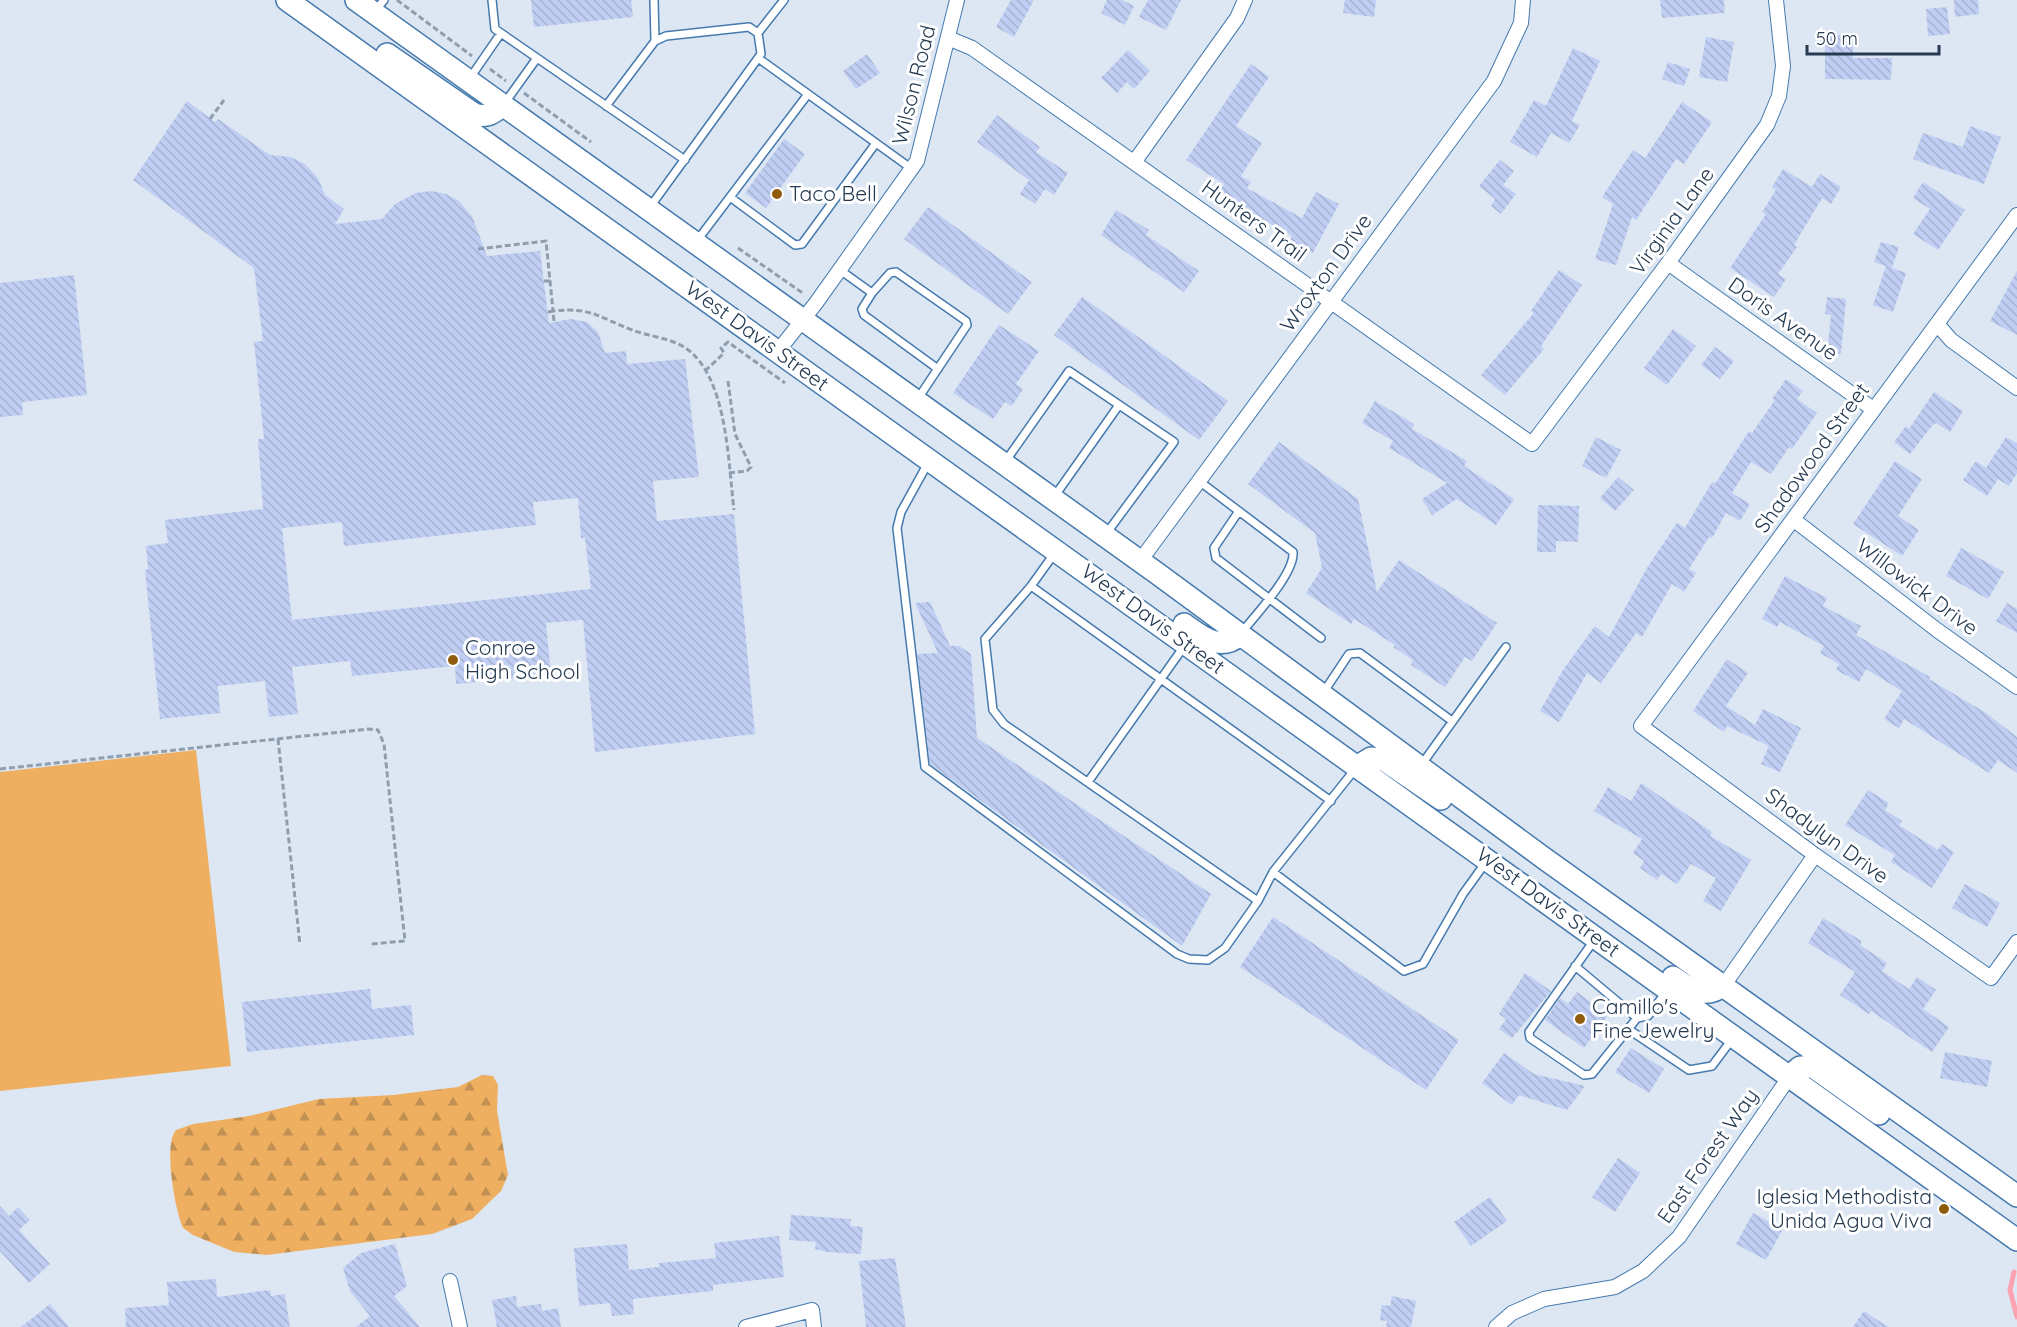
<svg xmlns="http://www.w3.org/2000/svg" width="2017" height="1327" viewBox="0 0 2017 1327" font-family="Quicksand,sans-serif">
<defs>
<pattern id="forest-firs" width="22" height="20" patternUnits="userSpaceOnUse" patternTransform="scale(1.5)"><rect width="22" height="20" fill="#efaf61"/><path d="M5 1l3.5 6h-7zM16 11l3.5 6h-7z" fill="#c19053"/></pattern>
<pattern id="building-back-hatch" width="6" height="6" patternUnits="userSpaceOnUse" patternTransform="scale(1.5)"><rect width="6" height="6" fill="#c0cef3"/><path d="M-1 5l2 2M0 0l6 6M5-1l2 2" fill="none" stroke="#a5b2d2"/></pattern>
</defs>
<rect width="100%" height="100%" fill="#dce7f3"/>
<path fill="url(#forest-firs)" d="M 482,1075 L 493,1076 L 498,1085 L 497,1111 L 508,1175 L 501,1191 L 472,1219 L 432,1234 L 267,1255 L 234,1252 L 193,1235 L 183,1228 C 175,1210 163,1145 176,1130 L 193,1124 L 249,1116 L 319,1099 L 393,1095 L 458,1087 Z"/>
<path fill="#efaf61" d="M 196,750 L 231,1066 L 0,1091 L 0,772 Z"/>
<g fill="none" stroke-linecap="round" stroke-linejoin="round">
<path stroke="#fca2b0" stroke-width="5" d="M 2014,1272 L 2010,1290 L 2017,1317"/>
</g>
<path fill="url(#building-back-hatch)" fill-rule="evenodd" d="M 531,0 L 631,0 L 633,17 L 534,27 Z
M 1011,0 L 1034,0 L 1014,37 L 996,27 Z
M 1107,0 L 1122,0 L 1134,6 L 1125,25 L 1101,13 Z
M 1148,0 L 1181,0 L 1166,30 L 1139,17 Z
M 1345,0 L 1376,0 L 1374,17 L 1343,13 Z
M 1660,0 L 1724,0 L 1725,13 L 1662,18 Z
M 1954,0 L 1978,0 L 1979,14 L 1955,17 Z
M 1947,7 L 1950,34 L 1928,36 L 1926,9 Z
M 1825,35 L 1853,35 L 1853,58 L 1892,58 L 1891,80 L 1825,79 Z
M 1706,37 L 1734,42 L 1727,82 L 1699,77 Z
M 1573,48 L 1600,61 L 1572,121 L 1580,125 L 1569,143 L 1551,133 L 1537,157 L 1510,142 L 1534,100 L 1546,106 Z
M 1128,50 L 1150,71 L 1134,89 L 1127,82 L 1117,93 L 1101,78 Z
M 867,54 L 880,73 L 856,89 L 843,71 Z
M 1668,62 L 1690,69 L 1684,86 L 1662,79 Z
M 1251,64 L 1269,77 L 1236,126 L 1262,143 L 1241,176 L 1251,182 L 1247,188 L 1302,218 L 1316,192 L 1339,204 L 1313,253 L 1290,241 L 1292,236 L 1244,209 L 1219,192 L 1224,184 L 1186,160 Z
M 187,101 L 215,122 L 218,119 L 270,155 L 290,157 L 305,164 L 318,178 L 325,195 L 344,209 L 335,224 L 382,219 L 395,204 L 416,193 L 431,191 L 446,194 L 459,201 L 472,216 L 487,256 L 540,251 L 549,323 L 571,319 L 587,322 L 598,332 L 605,353 L 626,351 L 627,364 L 685,359 L 699,477 L 653,481 L 657,521 L 734,514 L 755,734 L 595,752 L 583,620 L 546,623 L 551,675 L 456,684 L 455,666 L 352,676 L 350,661 L 292,667 L 298,714 L 269,717 L 265,681 L 218,686 L 220,713 L 160,719 L 145,570 L 148,569 L 146,546 L 168,543 L 165,520 L 263,509 L 258,439 L 264,439 L 254,342 L 263,341 L 254,268 L 133,180 ZM 578,498 L 581,538 L 585,538 L 591,589 L 292,620 L 282,528 L 342,522 L 344,546 L 536,525 L 533,502 Z
M 1682,102 L 1712,122 L 1684,164 L 1676,159 L 1636,220 L 1632,217 L 1616,265 L 1595,259 L 1613,204 L 1602,197 L 1633,150 L 1645,158 Z
M 997,115 L 1040,147 L 1036,152 L 1068,173 L 1054,195 L 1045,189 L 1035,204 L 1020,194 L 1029,180 L 977,142 Z
M 1970,126 L 2001,137 L 1984,184 L 1913,159 L 1923,133 L 1963,147 Z
M 784,139 L 805,154 L 766,208 L 745,193 Z
M 1500,160 L 1514,171 L 1503,185 L 1516,194 L 1501,214 L 1491,206 L 1495,199 L 1479,186 Z
M 1783,169 L 1812,187 L 1820,174 L 1841,187 L 1831,204 L 1822,198 L 1794,245 L 1797,247 L 1778,274 L 1786,279 L 1774,297 L 1730,268 L 1766,214 L 1762,212 L 1776,190 L 1772,187 Z
M 1923,182 L 1965,210 L 1938,250 L 1913,234 L 1930,209 L 1913,198 Z
M 928,207 L 1032,282 L 1008,314 L 904,239 Z
M 1116,210 L 1149,230 L 1146,235 L 1199,271 L 1184,292 L 1101,235 Z
M 1881,242 L 1899,247 L 1892,268 L 1906,273 L 1893,312 L 1873,305 L 1886,266 L 1874,262 Z
M 1559,270 L 1582,285 L 1541,346 L 1544,349 L 1505,395 L 1481,375 L 1534,313 L 1531,311 Z
M 2017,271 L 2017,335 L 1990,321 Z
M 74,275 L 87,395 L 22,402 L 23,415 L 0,417 L 0,283 Z
M 1082,297 L 1228,401 L 1199,440 L 1054,335 Z
M 1827,297 L 1846,299 L 1841,354 L 1827,353 L 1831,315 L 1825,314 Z
M 999,325 L 1039,351 L 1016,384 L 1023,389 L 1012,406 L 1005,402 L 993,419 L 953,393 Z
M 1673,329 L 1696,346 L 1667,385 L 1644,368 Z
M 1715,347 L 1734,361 L 1720,379 L 1701,365 Z
M 1786,379 L 1803,391 L 1797,399 L 1817,413 L 1792,449 L 1789,447 L 1771,474 L 1751,462 L 1732,493 L 1750,504 L 1740,521 L 1726,513 L 1712,538 L 1709,537 L 1689,569 L 1696,573 L 1684,592 L 1672,584 L 1642,637 L 1636,633 L 1601,683 L 1587,673 L 1559,722 L 1540,711 L 1563,670 L 1595,626 L 1609,637 L 1647,568 L 1677,523 L 1685,528 L 1712,482 L 1715,484 L 1749,431 L 1752,433 L 1775,400 L 1772,399 Z
M 1934,392 L 1963,411 L 1950,432 L 1936,423 L 1932,426 L 1910,454 L 1894,442 L 1906,426 L 1909,429 Z
M 1375,401 L 1414,424 L 1412,429 L 1467,461 L 1464,466 L 1514,499 L 1496,525 L 1457,499 L 1432,515 L 1422,499 L 1447,483 L 1389,448 L 1393,441 L 1362,423 Z
M 1596,437 L 1621,450 L 1606,478 L 1582,466 Z
M 2006,437 L 2017,443 L 2017,473 L 2009,486 L 1998,479 L 1987,496 L 1963,480 L 1976,461 L 1986,468 Z
M 1279,442 L 1358,499 L 1377,592 L 1399,560 L 1497,623 L 1472,661 L 1465,657 L 1445,687 L 1411,665 L 1413,660 L 1393,647 L 1395,645 L 1354,619 L 1351,624 L 1306,593 L 1322,568 L 1315,533 L 1248,484 Z
M 1895,461 L 1922,479 L 1898,516 L 1919,530 L 1902,556 L 1853,524 Z
M 1618,477 L 1634,490 L 1615,511 L 1600,498 Z
M 1538,505 L 1579,506 L 1578,542 L 1556,541 L 1556,552 L 1537,552 Z
M 1961,548 L 2004,572 L 1988,599 L 1946,576 Z
M 1785,576 L 1827,598 L 1823,606 L 1861,626 L 1856,635 L 1930,677 L 1929,679 L 1986,713 L 2017,737 L 2017,773 L 1998,760 L 1989,773 L 1904,719 L 1899,728 L 1884,719 L 1902,691 L 1866,669 L 1859,682 L 1836,670 L 1839,664 L 1820,653 L 1824,646 L 1780,622 L 1777,627 L 1762,619 Z
M 930,602 L 950,646 L 959,646 L 971,654 L 977,738 L 1211,894 L 1182,946 L 930,764 L 917,654 L 938,653 L 915,603 Z
M 2007,603 L 2017,609 L 2017,633 L 1996,621 Z
M 1727,659 L 1748,673 L 1726,706 L 1755,725 L 1763,709 L 1801,728 L 1780,772 L 1761,764 L 1769,746 L 1727,726 L 1724,732 L 1693,711 Z
M 1641,783 L 1712,832 L 1710,836 L 1751,860 L 1721,911 L 1703,901 L 1716,878 L 1691,864 L 1677,884 L 1661,874 L 1657,880 L 1640,868 L 1644,861 L 1633,853 L 1642,839 L 1594,811 L 1608,787 L 1631,801 Z
M 1868,790 L 1889,803 L 1885,810 L 1902,821 L 1899,825 L 1938,850 L 1942,844 L 1954,852 L 1932,888 L 1891,862 L 1895,855 L 1845,825 Z
M 1965,884 L 2000,903 L 1987,927 L 1952,908 Z
M 1273,917 L 1459,1040 L 1426,1090 L 1240,967 Z
M 1823,918 L 1862,941 L 1860,945 L 1887,963 L 1882,971 L 1909,989 L 1917,977 L 1936,990 L 1923,1009 L 1949,1027 L 1932,1052 L 1871,1011 L 1869,1014 L 1840,995 L 1855,972 L 1808,943 Z
M 1525,973 L 1551,991 L 1512,1038 L 1499,1029 L 1506,1019 L 1499,1014 Z
M 370,989 L 372,1009 L 411,1005 L 414,1035 L 247,1052 L 242,1002 Z
M 1577,992 L 1608,1015 L 1584,1048 L 1545,1020 L 1560,998 L 1568,1004 Z
M 1631,1048 L 1664,1069 L 1649,1093 L 1615,1072 Z
M 1945,1052 L 1992,1061 L 1987,1087 L 1940,1078 Z
M 1504,1053 L 1534,1074 L 1585,1086 L 1567,1110 L 1519,1095 L 1512,1105 L 1482,1083 Z
M 1618,1158 L 1640,1173 L 1615,1212 L 1592,1197 Z
M 1490,1197 L 1507,1221 L 1471,1246 L 1454,1222 Z
M 0,1206 L 9,1216 L 18,1207 L 30,1220 L 19,1230 L 50,1264 L 29,1283 L 0,1251 Z
M 1753,1213 L 1783,1229 L 1766,1260 L 1736,1244 Z
M 791,1215 L 851,1219 L 850,1226 L 863,1227 L 861,1254 L 828,1252 L 815,1249 L 816,1242 L 789,1240 Z
M 779,1236 L 784,1277 L 713,1285 L 713,1291 L 633,1299 L 634,1314 L 612,1316 L 610,1303 L 579,1306 L 574,1248 L 627,1244 L 629,1270 L 659,1267 L 659,1263 L 716,1258 L 714,1243 Z
M 395,1244 L 407,1286 L 394,1296 L 420,1327 L 356,1327 L 370,1316 L 350,1291 L 343,1268 L 361,1253 Z
M 895,1258 L 906,1327 L 866,1327 L 859,1261 Z
M 216,1279 L 217,1297 L 270,1290 L 271,1296 L 285,1294 L 290,1327 L 126,1327 L 125,1308 L 169,1305 L 167,1282 Z
M 516,1296 L 517,1307 L 541,1304 L 542,1311 L 558,1308 L 561,1327 L 497,1327 L 492,1300 Z
M 1392,1296 L 1416,1301 L 1411,1327 L 1386,1327 L 1387,1321 L 1380,1320 L 1382,1305 L 1390,1306 Z
M 50,1304 L 69,1327 L 21,1327 Z
M 1864,1311 L 1888,1327 L 1853,1327 Z"/>
<g fill="none" stroke-linecap="round" stroke-linejoin="round">
<g stroke="#467aae" stroke-width="10">
<path id="service" d="M 492,0 L 495,29 L 685,160
M 654,0 L 655,41
M 375,11 L 384,0
M 758,58 L 912,169
M 470,78 L 501,33
M 504,104 L 537,58
M 606,106 L 655,41 L 666,36 L 749,27 L 758,33
M 730,197 L 795,245 L 802,244 L 876,143
M 650,207 L 761,54 L 758,33 L 784,0
M 696,242 L 808,94
M 840,270 L 872,293 L 890,273 L 896,272 L 966,321 L 967,325 L 917,400
M 872,293 L 862,309 L 864,315 L 938,369
M 1005,462 L 1069,371 L 1174,442 L 1106,534
M 928,463 L 901,512 L 897,528 L 925,767 L 1177,954 L 1189,959 L 1208,960 L 1225,948 L 1258,901 L 1273,872 L 1356,768
M 1199,481 L 1293,552 C 1295,573 1255,616 1241,633
M 1054,497 L 1119,405
M 1239,511 L 1214,548 L 1216,558 L 1321,638
M 1054,554 L 1031,586 L 985,639 L 993,710 L 1004,724 L 1258,901
M 1031,586 L 1331,801
M 1323,693 L 1349,654 L 1360,653 L 1452,721
M 1422,764 L 1506,647
M 1088,782 L 1185,645
M 1273,872 L 1404,971 L 1423,964 L 1463,894 L 1486,862
M 1595,939 L 1529,1032 L 1530,1038 L 1584,1075 L 1592,1074 L 1637,1018 L 1648,1016 L 1666,992
M 1575,966 L 1637,1018
M 1628,1029 L 1689,1070 L 1712,1066 L 1733,1038"/>
</g>
<g stroke="#467aae" stroke-width="16">
<path id="minor" d="M 948,38 L 972,48 L 1532,444 L 1668,263 L 1767,125 L 1779,96 L 1783,66 L 1776,0
M 1135,161 L 1237,18 L 1245,0
M 2017,215 L 1641,726 L 1815,855 L 1991,978 L 2017,942
M 1668,263 L 1873,409
M 1938,325 L 1951,340 L 2017,388
M 778,351 L 816,303 L 917,161 L 957,0
M 1794,520 L 1937,630 L 2017,687
M 1140,561 L 1494,81 L 1521,23 L 1523,0
M 1724,985 L 1815,855
M 450,1281 L 460,1327
M 746,1327 L 812,1310 L 814,1327
M 1496,1327 L 1512,1313 L 1544,1299 L 1615,1287 L 1643,1271 L 1679,1237 L 1790,1076"/>
</g>
<g stroke="#467aae" stroke-width="24">
<path id="primary" d="M 287,0 L 2017,1240
M 356,0 L 1158,574 L 1545,859 L 2017,1196
M 387,54 L 474,114 C 487,118 492,114 502,106
M 1184,624 C 1202,637 1220,652 1240,635
M 1358,766 L 1371,758 L 1384,760 L 1441,799
M 1673,977 C 1690,989 1705,1000 1724,985
M 1790,1076 L 1800,1067 L 1813,1067 L 1879,1114"/>
</g>
<path stroke="#8f9eaf" stroke-width="3" stroke-dasharray="6 3" stroke-linecap="butt" d="M 397,0 L 472,56
M 490,69 L 506,81
M 524,93 L 591,142
M 210,119 L 224,100
M 738,248 L 804,294
M 478,249 L 546,241 L 553,311 C 592,307 598,317 632,330 C 648,336 669,338 684,347 C 728,375 728,463 734,510
M 544,281 L 550,281
M 548,312 L 553,311 L 554,322
M 705,371 L 724,353 L 721,348 L 728,342 L 785,383
M 728,381 L 735,434 L 751,467 L 747,471 L 728,473
M 278,739 L 300,945
M 0,769 L 369,729 L 378,730 L 384,744 L 405,941 L 371,944"/>
<use href="#service" stroke="#fff" stroke-width="7"/>
<use href="#minor" stroke="#fff" stroke-width="14"/>
<use href="#primary" stroke="#fff" stroke-width="21"/>
</g>
<g fill="#905c0e" stroke="#fff" stroke-width="2">
<circle cx="777" cy="194" r="6"/>
<circle cx="453" cy="660" r="6"/>
<circle cx="1580" cy="1019" r="6"/>
<circle cx="1944" cy="1209" r="6"/>
</g>
<g text-anchor="middle" stroke-width="6" stroke-linejoin="round" paint-order="stroke">
<g font-size="21" fill="#253b52" stroke="#fff">
<text transform="translate(914 85) rotate(-76)" y="7">Wilson Road</text>
<text transform="translate(1254 221) rotate(36)" y="7">Hunters Trail</text>
<text transform="translate(1672 221) rotate(-54)" y="7">Virginia Lane</text>
<text transform="translate(1326 273) rotate(-54)" y="7">Wroxton Drive</text>
<text transform="translate(1783 319) rotate(35)" y="7">Doris Avenue</text>
<text transform="translate(757 336) rotate(36)" y="7">West Davis Street</text>
<text transform="translate(1812 458) rotate(-54)" y="7">Shadowood Street</text>
<text transform="translate(1917 587) rotate(37)" y="7">Willowick Drive</text>
<text transform="translate(1153 619) rotate(36)" y="7">West Davis Street</text>
<text transform="translate(1827 836) rotate(36)" y="7">Shadylyn Drive</text>
<text transform="translate(1548 902) rotate(36)" y="7">West Davis Street</text>
<text transform="translate(1708 1156) rotate(-55)" y="7">East Forest Way</text>
</g>
<g font-size="21" fill="#253b52" stroke="#fff" text-anchor="start">
<text x="789" y="201">Taco Bell</text>
<text x="465" y="655">Conroe<tspan x="465" dy="24">High School</tspan></text>
<text x="1592" y="1014">Camillo's<tspan x="1592" dy="24">Fine Jewelry</tspan></text>
<text x="1932" y="1204" text-anchor="end">Iglesia Methodista<tspan x="1932" dy="24">Unida Agua Viva</tspan></text>
</g>
</g>
<path d="M1807 45v9h132v-9" fill="none" stroke="#253b52" stroke-width="3"/>
<text x="1816" y="45" font-size="18" fill="#253b52" stroke="#ffffff" stroke-width="4.5" paint-order="stroke">50 m</text>
</svg>
